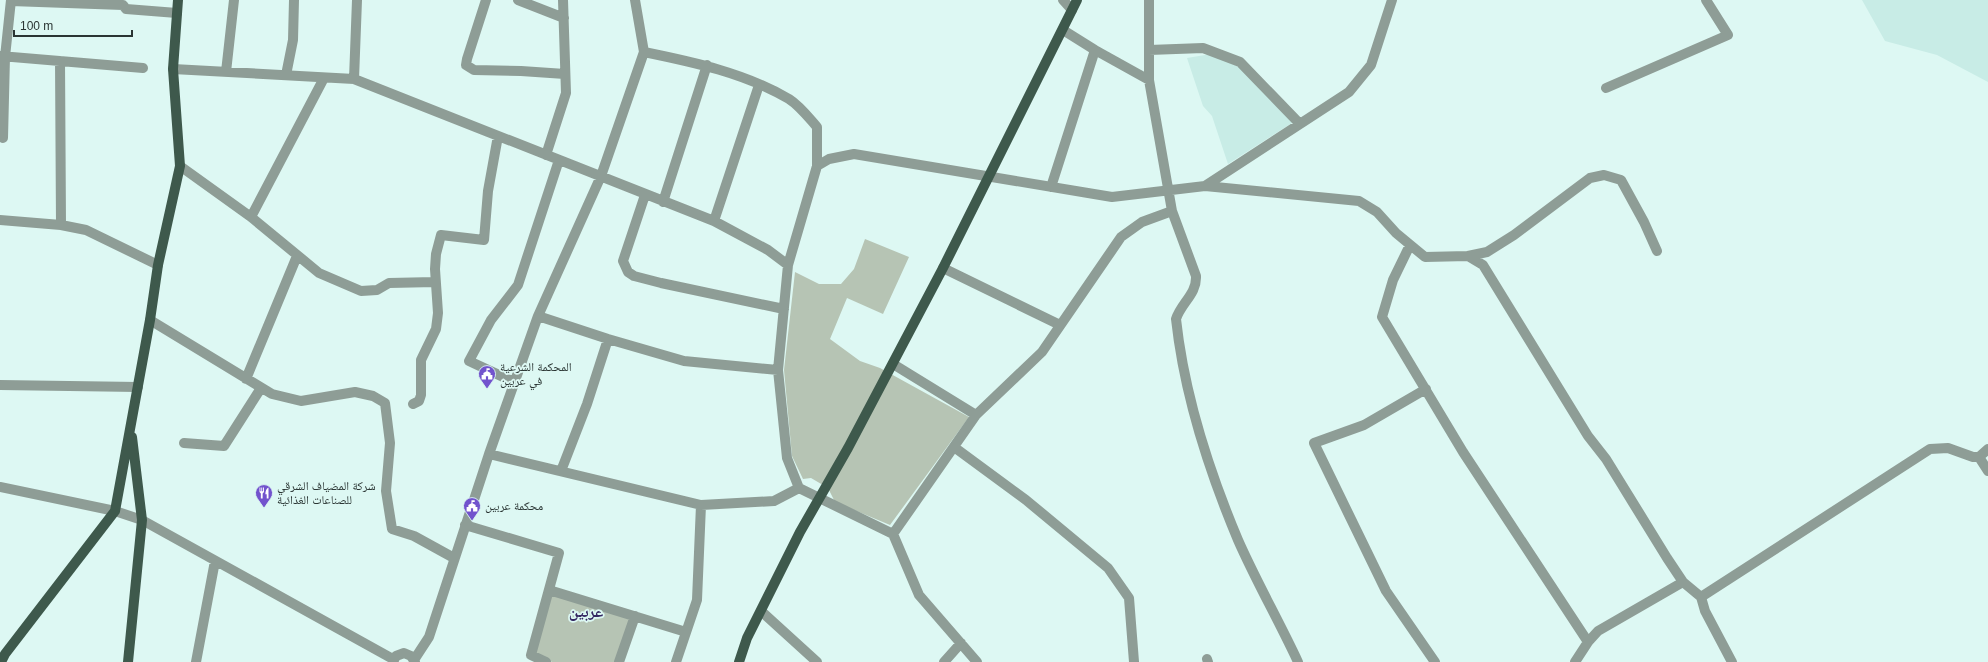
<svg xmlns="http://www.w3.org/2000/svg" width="1988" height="662" viewBox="0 0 1988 662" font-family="Arial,'Noto Naskh Arabic',sans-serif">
<rect width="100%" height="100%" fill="#ddf8f3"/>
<path fill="#c8ece6" d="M 1862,0 L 1988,0 L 1988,82 L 1937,55 L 1885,41 Z
M 1211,54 L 1241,68 L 1295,121 L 1228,164 L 1212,116 L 1203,106 L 1187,58 Z"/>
<path fill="#b6c4b4" d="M 865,239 L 909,257 L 883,314 L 847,298 L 830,339 L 860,361 L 880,368 L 969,417 L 890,525 L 835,502 L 828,488 L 811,478 L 803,479 L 792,456 L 784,370 L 795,272 L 819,284 L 841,284 L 854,269 Z
M 551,593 L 631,618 L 616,662 L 552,662 L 534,653 Z"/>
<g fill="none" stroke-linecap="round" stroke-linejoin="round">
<path stroke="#8e9d96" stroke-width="10" d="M 486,0 L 467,59 L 466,65 L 474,70 L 521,71 L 565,74
M 518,0 L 564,18
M 1063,0 L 1072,10
M 1149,0 L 1149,80 L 1172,211 L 1196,276 C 1197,294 1181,303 1176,319 C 1184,393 1209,471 1238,540 C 1256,581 1279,621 1298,662
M 11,1 L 123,5 L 126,9 L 177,13
M 1063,30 L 1095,50 L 1149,80
M 1149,50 L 1203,48 L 1240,62 L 1299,123
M 644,52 C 693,62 745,73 789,99 C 800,106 809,118 817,127 L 817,166
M 0,56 L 143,68
M 60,61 L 61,225
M 173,69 L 354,79 L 714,221 L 768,250 L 788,265
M 226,72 L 234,0
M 286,75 L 293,40 L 294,0
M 354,79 L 357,0
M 1606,88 L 1728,35 L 1706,0
M 3,138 L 5,57 L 11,0
M 546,155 L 566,93 L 563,0
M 180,166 L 251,217 L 319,273 L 361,291 L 377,290 L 389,283 L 435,282
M 1205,186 L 1359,201 L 1377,212 L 1396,233 L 1425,257 L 1468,256 L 1483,265 L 1588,436 L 1606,459 L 1667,558 L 1683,582 L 1701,597 L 1705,611 L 1732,662
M 1051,187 L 1095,50
M 645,195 L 623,261 L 628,272 L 634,276 L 661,283 L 784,309
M 663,202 L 707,65
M 251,217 L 324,78
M 0,220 L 61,225 L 86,230 L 158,265
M 714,221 L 759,85
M 1410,245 L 1393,280 L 1382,317 L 1463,452 L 1588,642
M 1468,256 L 1487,252 L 1514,235 L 1590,178 L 1604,175 L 1621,180 L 1644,222 L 1657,251
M 943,268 L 1060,325
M 538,316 L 608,339 L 684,361 L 778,370
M 150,320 L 272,394 L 301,401 L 355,392 L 373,396 L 385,403 L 390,443 L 386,491 L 392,529 L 414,536 L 454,558
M 893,364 L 976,415
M 246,379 L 297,256
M 514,382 L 469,361 L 491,320 L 518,285 L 559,160
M 0,385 L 138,387
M 1426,389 L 1364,425 L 1314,443 L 1386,591 L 1435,662
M 413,404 L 419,401 L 421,395 L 421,360 L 436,329 L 438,313 L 435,269 L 436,254 L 441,235 L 484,240 L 488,191 L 498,136
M 184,443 L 224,446 L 261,388
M 954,447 L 1026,500 L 1108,568 L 1129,598 L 1134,662
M 489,454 L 701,505 L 774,501 L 799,488
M 1979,457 L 1988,471
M 561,471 L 587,404 L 608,339
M 0,487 L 115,511 L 142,520 L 393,659
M 465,525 L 559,553 L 531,655 L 546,662
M 893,534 L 976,415 L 1042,352 L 1121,237 L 1142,222 L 1172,211
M 549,590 L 686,632
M 1701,597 L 1930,449 L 1948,448 L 1973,457 L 1979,457 L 1988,449
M 761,611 L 817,662
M 1207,659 L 1208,662
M 414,660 L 429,637 L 489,454 L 538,316 L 601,176 L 644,52 L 635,0
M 196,662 L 215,561
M 393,662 L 396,656 L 404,653 L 411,656 L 415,662
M 619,662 L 635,616
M 676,662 L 697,600 L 701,505
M 944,662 L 961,643
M 977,662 L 919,595 L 893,534 L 799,488 L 787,458 L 778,370 L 788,265 L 817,166 L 829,159 L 854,154 L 1112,197 L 1205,186 L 1349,92 L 1371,65 L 1392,0
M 1575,662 L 1588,642 L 1598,631 L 1683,582"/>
<path stroke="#3e594c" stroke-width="10" d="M 1,662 L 5,654 L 115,511 L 150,320 L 158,265 L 180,166 L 173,69 L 178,0
M 128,662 L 142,520 L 132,437
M 739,662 L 747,638 L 800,532 L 848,448 L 943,268 L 1077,0"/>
</g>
<defs>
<g id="civic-pin" transform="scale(0.9)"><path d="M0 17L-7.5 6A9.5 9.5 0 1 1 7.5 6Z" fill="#7253cd" stroke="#ddf8f3"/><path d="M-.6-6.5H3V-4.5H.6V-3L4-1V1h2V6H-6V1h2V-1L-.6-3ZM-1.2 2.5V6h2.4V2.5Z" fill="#fff"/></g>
<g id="restaurant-pin" transform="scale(0.9)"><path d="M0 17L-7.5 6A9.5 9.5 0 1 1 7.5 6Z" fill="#7253cd" stroke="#ddf8f3"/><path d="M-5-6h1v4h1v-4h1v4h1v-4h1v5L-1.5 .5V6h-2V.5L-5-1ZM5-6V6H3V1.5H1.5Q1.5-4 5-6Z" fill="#fff"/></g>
</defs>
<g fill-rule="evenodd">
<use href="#civic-pin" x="487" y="374"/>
<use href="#restaurant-pin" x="264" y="493"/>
<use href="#civic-pin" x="472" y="506"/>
</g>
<g text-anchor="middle" stroke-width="3.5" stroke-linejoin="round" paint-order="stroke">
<g font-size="12" fill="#2a3533" stroke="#ddf8f3" text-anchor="start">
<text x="500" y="371">المحكمة الشرعية<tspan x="500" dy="14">في عربين</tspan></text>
<text x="277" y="490">شركة المضياف الشرقي<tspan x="277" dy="14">للصناعات الغذائية</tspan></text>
<text x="485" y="510">محكمة عربين</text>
</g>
<g font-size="16" font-weight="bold" fill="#352762" stroke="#ddf8f3">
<text x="586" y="617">عربين</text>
</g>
</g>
<path d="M14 30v6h118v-6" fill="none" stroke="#2a3533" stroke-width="2"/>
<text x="20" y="30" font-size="12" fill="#2a3533" stroke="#ddf8f3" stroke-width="3" paint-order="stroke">100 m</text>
</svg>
